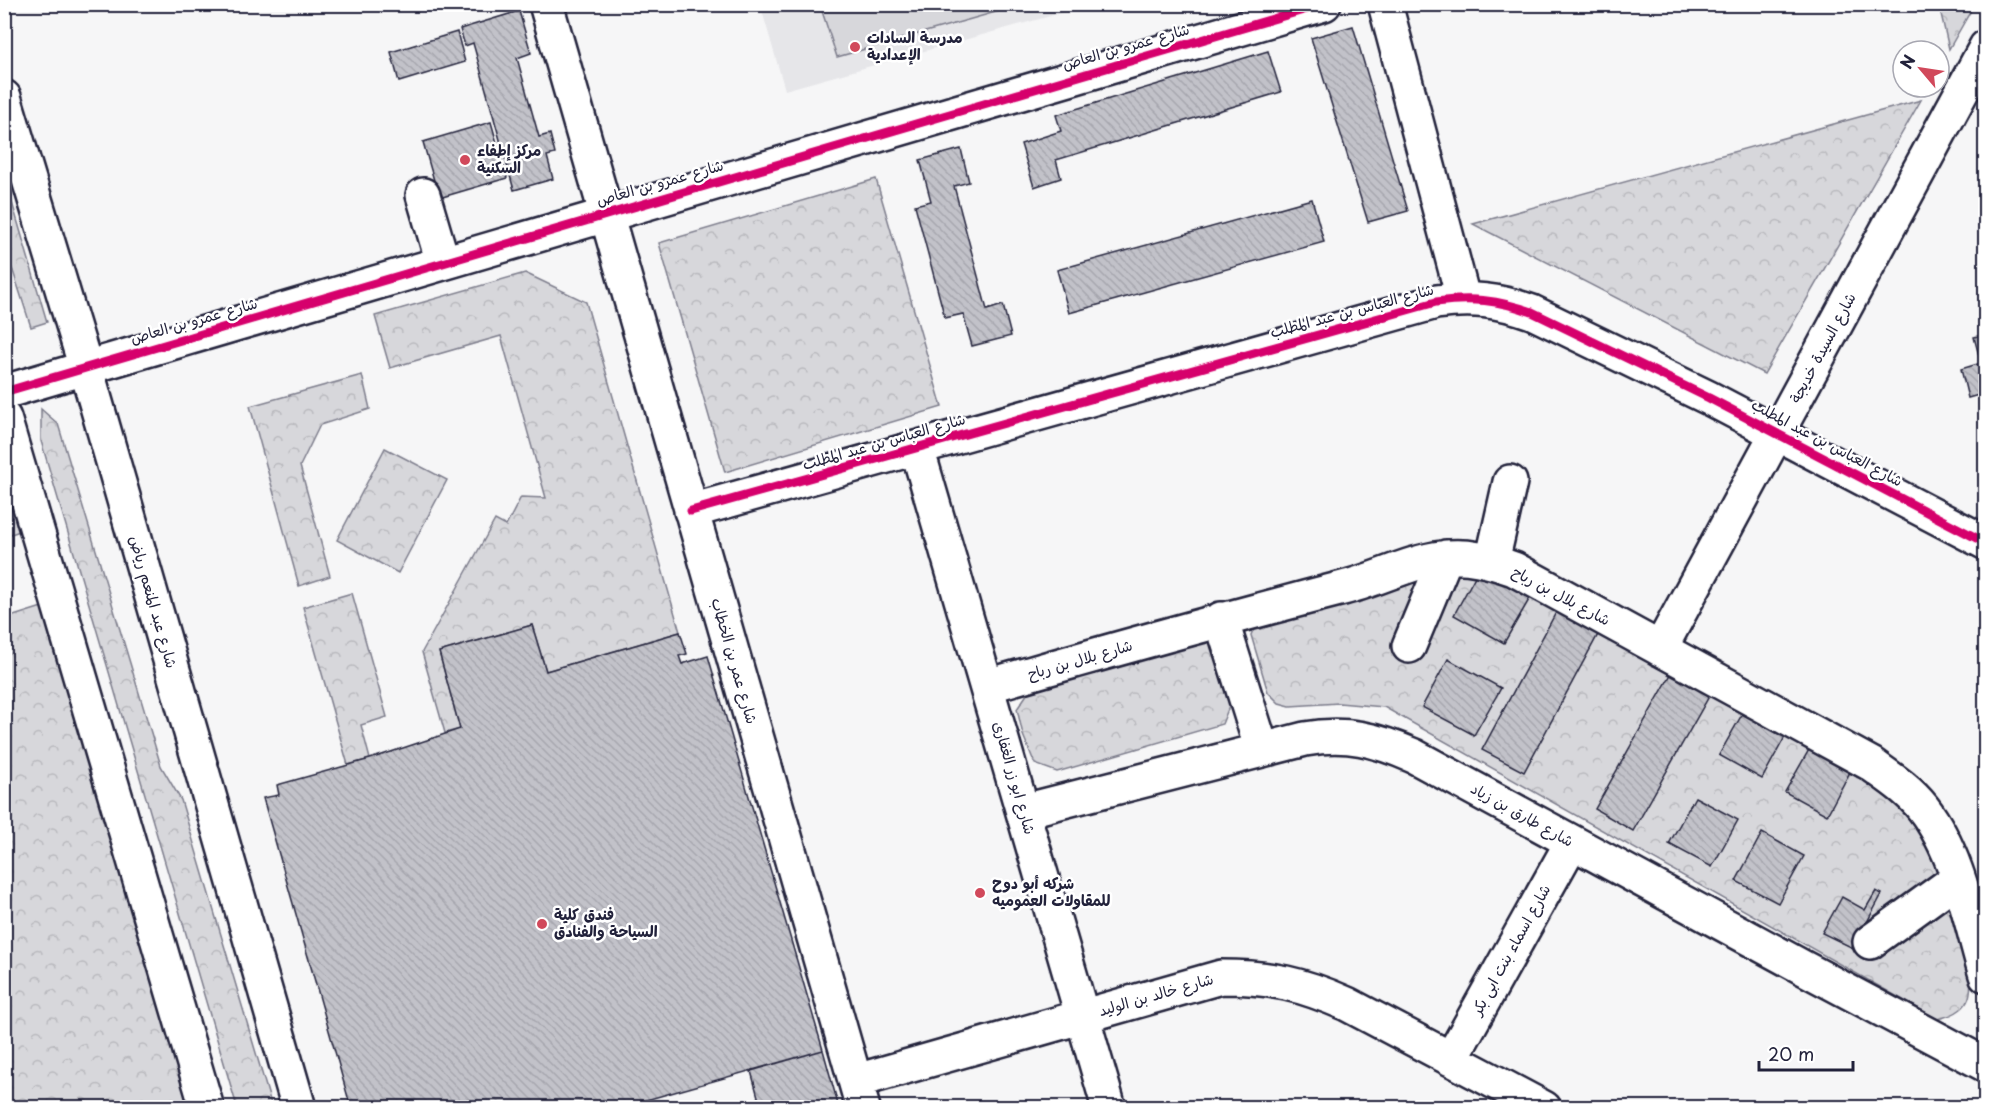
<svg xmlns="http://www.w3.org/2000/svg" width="1990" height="1112" viewBox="0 0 1990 1112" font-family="'Playpen Sans','Playpen Sans Arabic',sans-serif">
<defs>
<pattern id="forest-crowns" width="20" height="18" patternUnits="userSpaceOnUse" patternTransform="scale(1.5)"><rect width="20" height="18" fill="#d7d7db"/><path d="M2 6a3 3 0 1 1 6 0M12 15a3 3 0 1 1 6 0" fill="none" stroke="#b8b8bd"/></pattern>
<pattern id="building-back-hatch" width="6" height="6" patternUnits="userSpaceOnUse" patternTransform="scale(1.5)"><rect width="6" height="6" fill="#c2c2c9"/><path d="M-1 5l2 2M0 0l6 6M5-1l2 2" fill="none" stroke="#a6a6ae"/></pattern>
</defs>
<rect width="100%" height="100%" fill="#f6f6f7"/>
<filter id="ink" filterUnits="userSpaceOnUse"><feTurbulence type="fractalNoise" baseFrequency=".0167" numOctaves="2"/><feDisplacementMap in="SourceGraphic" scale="12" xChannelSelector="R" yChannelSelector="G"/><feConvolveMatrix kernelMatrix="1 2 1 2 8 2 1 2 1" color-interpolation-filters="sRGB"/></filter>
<g filter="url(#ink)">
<path fill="#e6e6e9" d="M 760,4 L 1090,5 L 785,90 Z"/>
<path fill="url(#forest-crowns)" stroke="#7c7c8b" stroke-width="1.5" d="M 1939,5 L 1974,5 L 1949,49 Z
M 1921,100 L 1764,374 L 1473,224 L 1859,117 Z
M 4,175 L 47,322 L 31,327 L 13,271 L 5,253 Z
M 876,179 L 942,407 L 725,472 L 659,243 Z
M 525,273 L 586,302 L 680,632 L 546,671 L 532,625 L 439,652 L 460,729 L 445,733 L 422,652 L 495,520 L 506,526 L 521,497 L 546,498 L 501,336 L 390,368 L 375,316 Z
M 362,375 L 370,409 L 320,425 L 300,466 L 330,576 L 299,586 L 250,406 Z
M 41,409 L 58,424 L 161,766 L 181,800 L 272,1107 L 237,1107 L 41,441 Z
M 385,448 L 447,480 L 398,573 L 337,540 Z
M 4,478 L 20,531 L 5,536 L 4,536 Z
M 1456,554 L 1900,781 L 1922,815 L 1969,966 C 1974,997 1970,1012 1937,1019 L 1384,707 L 1339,703 L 1290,706 L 1279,703 L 1268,692 L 1251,635 L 1255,625 Z
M 352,593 L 387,717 L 361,725 L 370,759 L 348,765 L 303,607 Z
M 42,607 L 110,826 L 193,1107 L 5,1107 L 4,619 Z
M 1203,638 L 1218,647 L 1232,699 L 1222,724 L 1057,772 L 1035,764 L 1023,735 L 1017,709 L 1032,687 Z"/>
<path fill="#d7d7db" stroke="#7c7c8b" stroke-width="1.5" d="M 1009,5 L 1010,8 L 837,57 L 820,5 Z"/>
<path fill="url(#building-back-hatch)" stroke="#22223b" stroke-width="1.5" d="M 519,11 L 531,53 L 517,58 L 539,137 L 550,134 L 555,154 L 547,156 L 553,179 L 514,190 L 473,43 L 465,46 L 460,29 Z
M 1353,26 L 1408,211 L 1368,222 L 1311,38 Z
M 457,32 L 465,62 L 399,82 L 391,52 Z
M 1268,51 L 1281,92 L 1056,160 L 1061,178 L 1034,187 L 1021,144 L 1061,131 L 1056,115 Z
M 491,122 L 507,178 L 439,198 L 423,142 Z
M 961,149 L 969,182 L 954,186 L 987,310 L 1003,305 L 1011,336 L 972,346 L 963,314 L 945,318 L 915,205 L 931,201 L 920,160 Z
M 1312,199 L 1324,242 L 1069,313 L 1057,270 Z
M 1986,334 L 1986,393 L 1968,398 L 1961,369 L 1981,363 L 1974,337 Z
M 1479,569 L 1530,598 L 1504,643 L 1454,615 Z
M 1560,605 L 1602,627 L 1524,772 L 1482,750 Z
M 532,625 L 546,671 L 680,632 L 687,654 L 679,656 L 682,664 L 708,656 L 823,1050 L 618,1108 L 351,1108 L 263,798 L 279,795 L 277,785 L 370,759 L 460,729 L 439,652 Z
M 1448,659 L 1501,688 L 1474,735 L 1422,707 Z
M 1674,669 L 1712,691 L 1633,831 L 1595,809 Z
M 1744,711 L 1786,735 L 1762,779 L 1719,755 Z
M 1810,748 L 1851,770 L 1827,815 L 1785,792 Z
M 1695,797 L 1738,820 L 1712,867 L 1669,844 Z
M 1762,833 L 1804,856 L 1778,903 L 1736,881 Z
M 1876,891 L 1882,894 L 1853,948 L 1822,933 L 1842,897 L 1865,910 Z
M 823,1050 L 839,1108 L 761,1108 L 751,1071 Z"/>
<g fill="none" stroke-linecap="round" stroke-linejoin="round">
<g stroke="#22223b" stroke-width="38">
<path id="minor" d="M 546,4 L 863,1108
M 1385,4 L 1463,298
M 4,97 L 86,368 L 299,1108
M 423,195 L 443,263
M 4,392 L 1324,4
M 4,418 L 207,1108
M 917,448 L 1109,1108
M 691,511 L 1436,302 C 1472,297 1498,300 1532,312 L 1709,398 L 1986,543
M 1492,562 L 1510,482
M 1221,619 L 1262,750
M 1409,646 L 1446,557
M 1660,649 L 1986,47
M 987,686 C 1105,652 1223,619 1343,588 C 1377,580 1408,562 1442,558 C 1467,554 1491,561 1514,569 L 1871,764 C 1889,777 1909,790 1923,808 C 1958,853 1970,920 1986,975
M 1024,811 L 1305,739 C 1347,732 1375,739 1414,756 L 1802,967 L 1986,1065
M 1870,942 L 1957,879
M 1451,1059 L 1572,842
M 856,1081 L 1221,977 C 1271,977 1302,984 1347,1004 L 1544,1108"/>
</g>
<use href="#minor" stroke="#fff" stroke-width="33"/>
<g stroke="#fff" stroke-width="13">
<path id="cycleway" d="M 4,392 L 1324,4
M 691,511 L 1436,302 C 1472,297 1498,300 1532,312 L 1709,398 L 1986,543"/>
</g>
<use href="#cycleway" stroke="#d6006c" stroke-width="9"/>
</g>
</g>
<g fill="#d1495b" stroke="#fff" stroke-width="2">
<circle cx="855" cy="47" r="6"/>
<circle cx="465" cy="160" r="6"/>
<circle cx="980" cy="893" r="6"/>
<circle cx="542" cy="924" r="6"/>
</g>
<g text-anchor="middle" stroke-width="5" stroke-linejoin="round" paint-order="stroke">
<g font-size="15" font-weight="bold" fill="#22223b" stroke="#fff" text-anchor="start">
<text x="867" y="43">مدرسة السادات<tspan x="867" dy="17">الإعدادية</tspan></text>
<text x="477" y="156">مركز إطفاء<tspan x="477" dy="17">السكنية</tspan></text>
<text x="992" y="889">شركه أبو دوح<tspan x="992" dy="17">للمقاولات العموميه</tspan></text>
<text x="554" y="920">فندق كلية<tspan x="554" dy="17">السياحة والفنادق</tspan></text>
</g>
<g font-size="15" fill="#22223b" stroke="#fff">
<text transform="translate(1126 47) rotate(-16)" y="5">شارع عمرو بن العاص</text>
<text transform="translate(660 183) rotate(-16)" y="5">شارع عمرو بن العاص</text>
<text transform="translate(1352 311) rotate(-15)" y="5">شارع العباس بن عبد المطلب</text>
<text transform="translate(194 321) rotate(-16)" y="5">شارع عمرو بن العاص</text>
<text transform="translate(1823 348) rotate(-62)" y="5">شارع السيدة خديجة</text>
<text transform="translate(884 442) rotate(-16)" y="5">شارع العباس بن عبد المطلب</text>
<text transform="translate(1827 443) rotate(28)" y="5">شارع العباس بن عبد المطلب</text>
<text transform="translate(1561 596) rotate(28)" y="5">شارع بلال بن رباح</text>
<text transform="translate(153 602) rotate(74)" y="5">شارع عبد المنعم رياض</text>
<text transform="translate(1080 660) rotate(-16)" y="5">شارع بلال بن رباح</text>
<text transform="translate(734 661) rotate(74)" y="5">شارع عمر بن الخطاب</text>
<text transform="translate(1014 778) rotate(74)" y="5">شارع ابو زر الغفارى</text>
<text transform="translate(1522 815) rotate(29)" y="5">شارع طارق بن زياد</text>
<text transform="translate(1511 950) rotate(-61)" y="5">شارع اسماء بنت ابى بكر</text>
<text transform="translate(1156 995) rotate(-16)" y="5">شارع خالد بن الوليد</text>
</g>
</g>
<rect width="1990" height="1112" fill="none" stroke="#fff" stroke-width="24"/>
<rect x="12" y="12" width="1966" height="1088" fill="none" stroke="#22223b" stroke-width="2" filter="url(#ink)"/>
<g transform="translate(1921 69) rotate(299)"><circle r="28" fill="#ffffff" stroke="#a7a7b1" stroke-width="1.5"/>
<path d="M0-4.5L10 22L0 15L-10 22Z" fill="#d1495b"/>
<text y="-9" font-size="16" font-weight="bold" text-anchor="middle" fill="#22223b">N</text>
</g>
<path d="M1759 1061v9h94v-9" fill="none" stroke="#22223b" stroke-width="3"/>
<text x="1768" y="1061" font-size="18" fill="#22223b" stroke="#ffffff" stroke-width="4.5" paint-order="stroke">20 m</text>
</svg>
